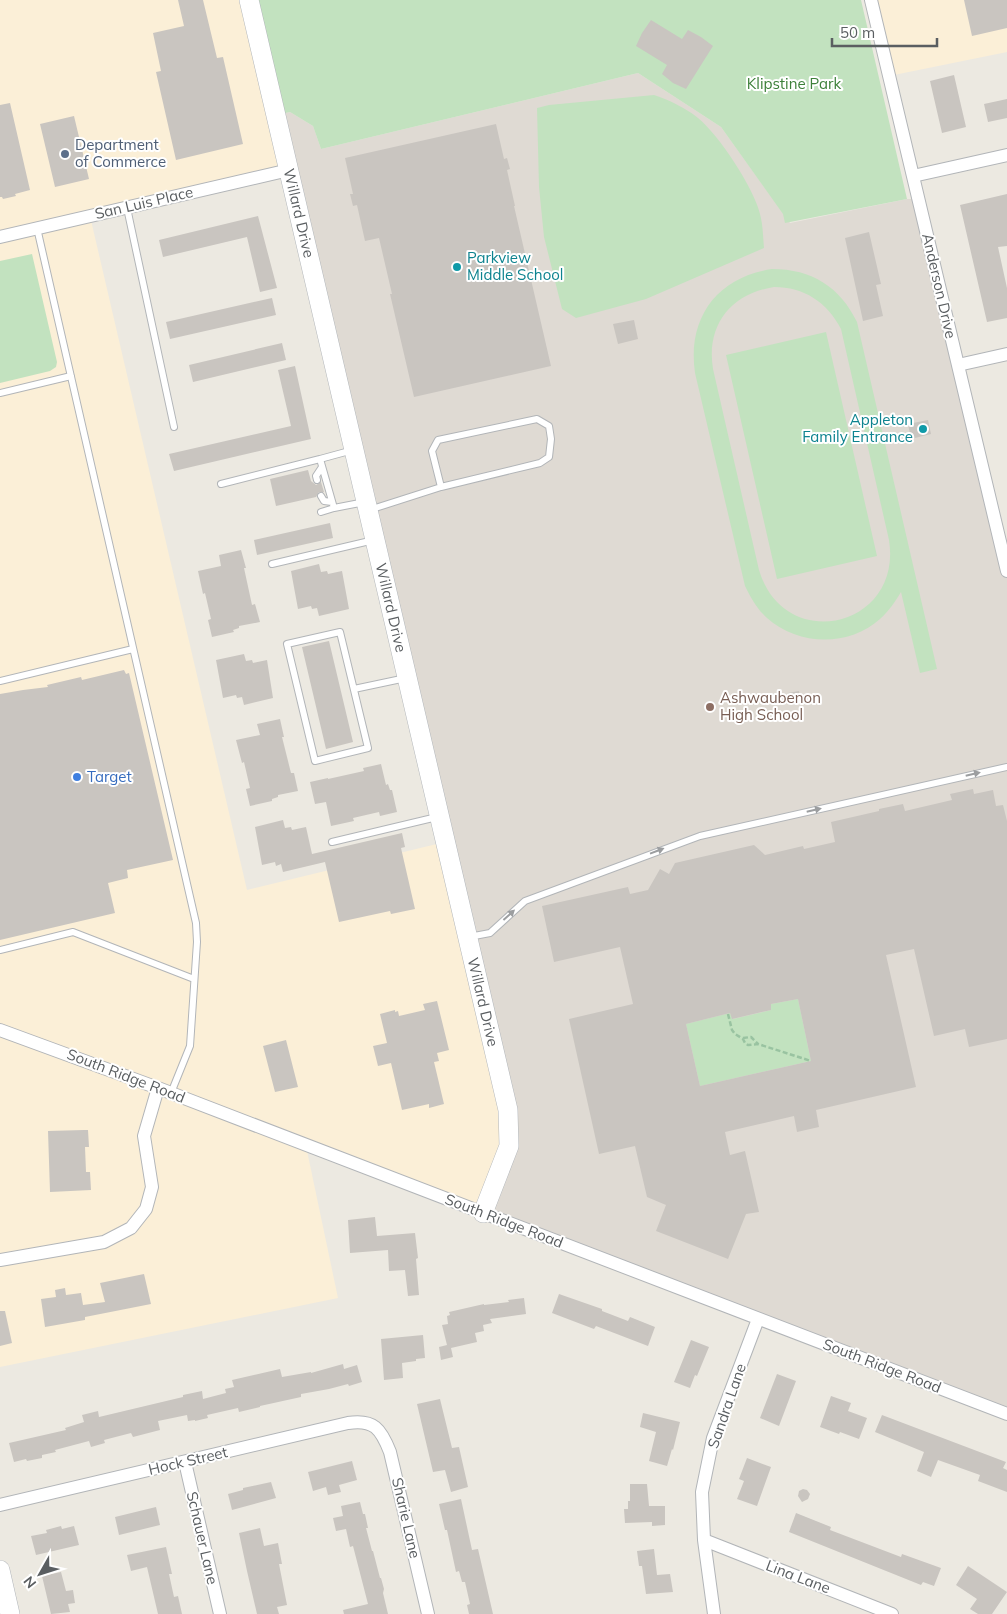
<svg xmlns="http://www.w3.org/2000/svg" width="1007" height="1614" viewBox="0 0 1007 1614" font-family="Mulish,sans-serif">
<rect width="100%" height="100%" fill="#ece9e1"/>
<path fill="#fbefd7" d="M 0,0 L 249,0 L 289,170 L 90,216 L 247,890 L 445,842 L 509,1146 L 483,1213 L 306,1146 L 338,1298 L 0,1367 Z
M 871,0 L 1007,0 L 1007,52 L 889,76 Z"/>
<path fill="#dfdad3" d="M 638,73 L 721,127 L 790,223 L 907,199 L 919,199 L 1007,571 L 1007,1414 L 483,1213 L 509,1146 L 276,115 L 290,112 L 313,126 L 321,149 Z"/>
<path fill="#c2e2bf" fill-rule="evenodd" d="M 249,0 L 861,0 L 907,199 L 785,223 L 783,214 L 721,127 L 638,73 L 321,149 L 313,126 L 290,112 L 276,115 Z
M 654,95 C 669,100 686,108 698,118 C 719,135 754,188 760,214 C 763,225 763,237 764,248 L 646,299 L 576,318 L 562,309 L 544,237 L 539,187 L 537,108 L 549,105 Z
M 32,254 L 57,362 L 56,367 L 50,371 L 0,383 L 0,261 Z
M 772,269 C 812,269 840,287 857,322 L 937,669 L 920,673 L 901,592 C 895,602 889,611 880,619 C 849,647 798,646 767,618 C 757,609 751,598 745,586 L 695,373 C 687,318 717,277 772,269 ZM 774,287 C 804,287 827,302 841,329 L 889,540 C 903,628 784,655 759,570 L 713,369 C 706,326 730,294 774,287 Z
M 826,332 L 877,556 L 777,579 L 726,355 Z
M 798,999 L 811,1061 L 700,1086 L 686,1024 L 730,1013 L 733,1019 L 771,1010 L 771,1004 Z"/>
<path fill="#c9c5c0" fill-rule="evenodd" d="M 178,0 L 203,0 L 217,58 L 223,57 L 243,144 L 176,160 L 156,72 L 161,71 L 153,33 L 184,26 Z
M 964,0 L 1007,0 L 1007,28 L 972,36 Z
M 651,20 L 682,39 L 688,30 L 701,37 L 713,46 L 686,89 L 673,83 L 662,74 L 667,65 L 636,46 L 642,33 Z
M 954,75 L 966,127 L 942,133 L 930,81 Z
M 1007,99 L 1007,118 L 988,122 L 984,104 Z
M 10,103 L 30,190 L 15,194 L 16,196 L 3,199 L 2,197 L 0,197 L 0,105 Z
M 74,116 L 89,179 L 55,187 L 40,124 Z
M 496,124 L 504,159 L 507,158 L 510,169 L 507,170 L 515,206 L 514,206 L 551,366 L 414,397 L 390,294 L 392,294 L 379,238 L 365,241 L 357,205 L 353,206 L 350,194 L 353,194 L 345,158 Z
M 1007,194 L 1007,246 L 998,247 L 1007,288 L 1007,318 L 987,322 L 960,205 Z
M 258,216 L 277,288 L 260,292 L 247,237 L 163,257 L 159,240 Z
M 869,232 L 881,284 L 876,285 L 883,316 L 863,321 L 845,238 Z
M 272,298 L 276,315 L 170,339 L 166,322 Z
M 634,320 L 638,339 L 618,344 L 613,324 Z
M 282,343 L 286,360 L 193,382 L 189,365 Z
M 295,366 L 311,439 L 174,471 L 169,454 L 291,426 L 278,370 Z
M 928,420 L 931,434 L 911,439 L 908,424 Z
M 308,470 L 311,481 L 316,485 L 321,482 L 324,492 L 319,492 L 316,497 L 276,506 L 270,479 Z
M 330,523 L 333,538 L 257,555 L 254,540 Z
M 241,550 L 246,568 L 244,568 L 252,605 L 255,604 L 260,622 L 239,626 L 239,628 L 233,630 L 234,632 L 212,637 L 208,620 L 211,619 L 205,593 L 203,594 L 198,571 L 221,566 L 219,555 Z
M 319,564 L 321,572 L 327,571 L 328,574 L 342,571 L 349,609 L 319,616 L 317,608 L 312,609 L 311,606 L 298,609 L 291,571 Z
M 329,641 L 353,742 L 326,749 L 302,647 Z
M 244,654 L 246,661 L 252,660 L 253,663 L 267,660 L 273,698 L 244,705 L 242,697 L 237,698 L 236,695 L 223,698 L 216,660 Z
M 124,670 L 126,674 L 129,673 L 173,860 L 127,870 L 128,878 L 108,883 L 115,913 L 0,940 L 0,694 L 23,690 L 48,687 L 47,685 L 81,677 L 82,680 Z
M 799,691 L 801,701 L 790,703 L 788,693 Z
M 280,719 L 284,737 L 282,737 L 291,773 L 294,773 L 298,791 L 278,795 L 278,797 L 272,799 L 272,801 L 250,806 L 246,789 L 250,788 L 244,762 L 242,763 L 236,740 L 260,735 L 257,724 Z
M 381,764 L 386,785 L 388,784 L 390,790 L 392,790 L 397,812 L 380,816 L 379,812 L 353,818 L 354,821 L 331,826 L 326,802 L 315,804 L 310,782 L 328,778 L 328,779 L 364,771 L 363,768 Z
M 973,789 L 974,794 L 993,790 L 996,806 L 1003,805 L 1007,821 L 1007,1039 L 969,1047 L 965,1029 L 934,1036 L 914,949 L 886,955 L 916,1087 L 816,1110 L 819,1127 L 797,1132 L 794,1116 L 725,1132 L 730,1155 L 745,1151 L 759,1212 L 746,1214 L 728,1259 L 656,1231 L 666,1205 L 647,1197 L 635,1146 L 599,1154 L 569,1019 L 633,1004 L 620,947 L 554,962 L 542,906 L 628,887 L 630,894 L 648,890 L 660,869 L 669,874 L 675,863 L 754,845 L 765,855 L 803,846 L 804,849 L 835,842 L 831,822 L 879,811 L 879,809 L 903,804 L 905,811 L 952,800 L 950,794 ZM 798,999 L 811,1061 L 700,1086 L 686,1024 L 730,1013 L 732,1019 L 771,1010 L 771,1004 Z
M 283,820 L 285,828 L 291,827 L 292,830 L 306,827 L 312,854 L 402,833 L 405,847 L 401,848 L 415,909 L 391,914 L 390,911 L 339,922 L 325,862 L 283,872 L 281,864 L 276,866 L 275,862 L 262,865 L 255,827 Z
M 437,1001 L 449,1050 L 437,1053 L 439,1061 L 434,1062 L 444,1104 L 429,1108 L 429,1104 L 402,1110 L 391,1063 L 378,1066 L 373,1046 L 387,1043 L 380,1014 L 395,1010 L 395,1012 L 398,1011 L 399,1016 L 425,1010 L 423,1004 Z
M 286,1040 L 298,1087 L 275,1092 L 263,1046 Z
M 84,1130 L 88,1130 L 89,1147 L 85,1147 L 86,1172 L 90,1172 L 91,1190 L 50,1192 L 48,1131 Z
M 375,1217 L 377,1236 L 415,1233 L 418,1258 L 416,1259 L 419,1295 L 408,1296 L 405,1270 L 389,1271 L 388,1250 L 350,1253 L 348,1220 Z
M 144,1274 L 151,1304 L 85,1317 L 85,1320 L 45,1327 L 41,1299 L 56,1297 L 55,1290 L 65,1288 L 66,1295 L 81,1293 L 83,1305 L 105,1302 L 100,1283 Z
M 559,1294 L 602,1309 L 602,1311 L 628,1321 L 630,1317 L 655,1327 L 648,1346 L 596,1326 L 594,1329 L 552,1313 Z
M 524,1298 L 526,1314 L 490,1319 L 492,1323 L 483,1325 L 484,1331 L 475,1333 L 477,1342 L 451,1348 L 453,1357 L 441,1360 L 439,1347 L 447,1345 L 442,1325 L 448,1324 L 447,1316 L 450,1315 L 449,1312 L 484,1304 L 484,1305 L 509,1302 L 508,1300 Z
M 0,1311 L 5,1311 L 12,1343 L 0,1346 Z
M 423,1335 L 425,1358 L 416,1359 L 416,1361 L 402,1363 L 403,1378 L 384,1380 L 381,1339 Z
M 691,1340 L 709,1347 L 697,1376 L 695,1375 L 690,1388 L 674,1382 Z
M 343,1364 L 344,1369 L 357,1365 L 362,1382 L 349,1386 L 348,1384 L 329,1389 L 301,1394 L 301,1397 L 260,1406 L 260,1407 L 239,1412 L 238,1408 L 207,1415 L 208,1418 L 195,1421 L 195,1420 L 188,1421 L 187,1415 L 158,1421 L 160,1430 L 133,1437 L 131,1433 L 104,1440 L 105,1443 L 91,1447 L 89,1441 L 55,1450 L 56,1452 L 42,1455 L 42,1458 L 27,1461 L 26,1459 L 14,1462 L 9,1443 L 66,1430 L 65,1428 L 84,1422 L 82,1415 L 98,1411 L 99,1417 L 183,1397 L 183,1395 L 202,1391 L 203,1399 L 226,1393 L 225,1389 L 234,1387 L 232,1380 L 280,1369 L 282,1377 L 311,1372 L 311,1373 Z
M 777,1374 L 796,1381 L 779,1426 L 760,1418 Z
M 831,1396 L 851,1403 L 848,1411 L 867,1418 L 859,1439 L 840,1432 L 839,1434 L 820,1427 Z
M 440,1399 L 452,1448 L 459,1447 L 468,1487 L 451,1492 L 445,1470 L 433,1472 L 417,1404 Z
M 643,1413 L 680,1422 L 673,1450 L 672,1449 L 667,1466 L 649,1461 L 656,1432 L 640,1427 Z
M 882,1415 L 1006,1462 L 1003,1468 L 1007,1470 L 1007,1492 L 978,1481 L 980,1475 L 938,1460 L 931,1477 L 917,1471 L 924,1452 L 875,1432 Z
M 747,1458 L 771,1467 L 757,1506 L 737,1499 L 744,1481 L 739,1479 Z
M 352,1461 L 357,1480 L 339,1485 L 341,1492 L 328,1495 L 326,1487 L 313,1491 L 308,1472 Z
M 271,1482 L 276,1498 L 232,1510 L 228,1494 L 243,1490 L 243,1488 Z
M 630,1484 L 647,1484 L 649,1506 L 665,1506 L 665,1525 L 652,1526 L 652,1522 L 625,1523 L 624,1509 L 628,1509 L 628,1501 L 630,1501 Z
M 803,1489 L 807,1490 L 810,1494 L 808,1499 L 802,1502 L 798,1496 L 799,1491 Z
M 461,1499 L 472,1550 L 478,1549 L 493,1614 L 469,1614 L 467,1605 L 470,1604 L 465,1582 L 462,1582 L 459,1571 L 456,1572 L 447,1530 L 445,1530 L 439,1504 Z
M 360,1502 L 363,1514 L 365,1514 L 368,1528 L 366,1528 L 372,1551 L 373,1551 L 380,1578 L 381,1578 L 384,1589 L 383,1593 L 388,1614 L 344,1614 L 343,1610 L 368,1604 L 353,1546 L 350,1547 L 346,1529 L 336,1531 L 333,1518 L 343,1516 L 341,1506 Z
M 156,1507 L 160,1525 L 119,1535 L 115,1517 Z
M 796,1513 L 831,1527 L 830,1530 L 901,1557 L 902,1554 L 941,1568 L 934,1586 L 923,1582 L 921,1585 L 789,1532 Z
M 61,1526 L 62,1529 L 74,1526 L 79,1545 L 36,1555 L 31,1536 L 47,1533 L 46,1530 Z
M 260,1528 L 264,1546 L 278,1543 L 282,1564 L 279,1564 L 287,1605 L 277,1607 L 279,1614 L 257,1614 L 247,1571 L 239,1533 Z
M 166,1547 L 172,1574 L 169,1574 L 174,1597 L 178,1596 L 182,1614 L 158,1614 L 147,1567 L 131,1571 L 127,1555 Z
M 654,1549 L 657,1575 L 670,1574 L 673,1592 L 646,1594 L 642,1566 L 639,1566 L 637,1551 Z
M 968,1566 L 1007,1592 L 992,1614 L 978,1614 L 970,1609 L 977,1599 L 956,1585 Z
M 61,1572 L 66,1591 L 73,1590 L 75,1603 L 68,1604 L 70,1612 L 51,1614 L 42,1576 Z"/>
<g fill="none" stroke-linecap="round" stroke-linejoin="round">
<g stroke="#b2b5b8" stroke-width="8">
<path id="lane" d="M 127,208 L 174,427
M 37,228 L 196,923 L 197,942 L 190,1046 L 171,1093
M 0,393 L 71,376
M 353,450 L 320,459 L 334,508 L 365,502
M 317,480 L 316,476 L 322,467
M 221,484 L 320,459
M 321,496 L 324,501 L 332,502
M 369,510 L 441,487 L 540,463 L 549,457 L 551,439 L 549,426 L 537,419 L 438,440 L 432,451 L 441,487
M 321,512 L 334,508
M 272,564 L 374,540
M 340,632 L 368,748 L 315,761 L 287,644 Z
M 0,681 L 133,649
M 354,689 L 406,678
M 332,842 L 437,817
M 469,937 L 490,933 L 525,901 L 700,836 L 1007,767
M 0,950 L 73,932 L 194,979"/>
</g>
<g stroke="#b2b5b8" stroke-width="14">
<path id="street" d="M 871,0 L 1007,571
M 913,176 L 1007,155
M 0,237 L 289,170
M 958,365 L 1007,354
M 0,1030 L 158,1088 L 1007,1414
M 0,1260 L 104,1242 L 131,1228 L 146,1209 L 152,1187 L 144,1136 L 158,1088
M 185,1462 L 220,1614
M 0,1505 L 348,1423 C 374,1419 381,1429 390,1452 L 428,1614
M 704,1540 L 892,1614
M 714,1614 L 704,1540 L 702,1492 L 713,1438 L 758,1319"/>
</g>
<g stroke="#b3b7bb" stroke-width="20">
<g id="secondary">
<path id="s1" d="M 249,0 L 508,1110 L 509,1146 L 483,1213"/>
<path d="M 0,1570 L 10,1614"/>
</g>
</g>
<path stroke="#99c3a1" stroke-width="2.5" stroke-dasharray="5 2.5" stroke-linecap="butt" d="M 728,1014 L 732,1030 L 735,1034 L 743,1039 L 745,1043 L 748,1045 L 758,1044 L 811,1061
M 743,1038 L 751,1037 L 758,1044"/>
<use href="#lane" stroke="#fff" stroke-width="6"/>
<use href="#street" stroke="#fff" stroke-width="12"/>
<use href="#secondary" stroke="#fff" stroke-width="19"/>
</g>
<defs><path id="oneway-solid" d="M-6-.8H1V-3.2L6.5 0L1 3.2V.8H-6Z" transform="scale(1.25)"/></defs>
<g fill="#9c9ea0">
<use href="#oneway-solid" transform="translate(973 774) rotate(-13)"/>
<use href="#oneway-solid" transform="translate(814 810) rotate(-13)"/>
<use href="#oneway-solid" transform="translate(657 851) rotate(-21)"/>
<use href="#oneway-solid" transform="translate(509 915) rotate(-42)"/>
</g>
<circle fill="#5c6f8a" stroke="#fff" stroke-width="2" cx="65" cy="154" r="5"/>
<g fill="#0f9aa8" stroke="#fff" stroke-width="2">
<circle cx="457" cy="267" r="5"/>
<circle cx="923" cy="429" r="5"/>
</g>
<circle fill="#8d6e63" stroke="#fff" stroke-width="2" cx="710" cy="707" r="5"/>
<circle fill="#3f7fe0" stroke="#fff" stroke-width="2" cx="77" cy="777" r="5"/>
<g text-anchor="middle" stroke-width="4" stroke-linejoin="round" paint-order="stroke">
<g font-size="15" fill="#3d803a" stroke="#fff">
<text x="794" y="89">Klipstine Park</text>
</g>
<g font-size="15" fill="#4e5e75" stroke="#fff" text-anchor="start">
<text x="75" y="150">Department<tspan x="75" dy="17">of Commerce</tspan></text>
</g>
<g font-size="15" fill="#5a5e61" stroke="#fff">
<text transform="translate(144 203) rotate(-13)" y="5">San Luis Place</text>
<text dy="5" stroke="none"><textPath href="#s1" startOffset="219">Willard Drive</textPath></text>
<text transform="translate(939 286) rotate(77)" y="5">Anderson Drive</text>
<text dy="5" stroke="none"><textPath href="#s1" startOffset="624">Willard Drive</textPath></text>
<text dy="5" stroke="none"><textPath href="#s1" startOffset="1029">Willard Drive</textPath></text>
<text transform="translate(126 1076) rotate(21)" y="5">South Ridge Road</text>
<text transform="translate(504 1221) rotate(21)" y="5">South Ridge Road</text>
<text transform="translate(882 1366) rotate(21)" y="5">South Ridge Road</text>
<text transform="translate(727 1406) rotate(-71)" y="5">Sandra Lane</text>
<text transform="translate(188 1461) rotate(-13)" y="5">Hock Street</text>
<text transform="translate(406 1518) rotate(77)" y="5">Sharie Lane</text>
<text transform="translate(202 1538) rotate(77)" y="5">Schauer Lane</text>
<text transform="translate(798 1577) rotate(21)" y="5">Lina Lane</text>
</g>
<g font-size="15" fill="#0d838f" stroke="#fff" text-anchor="start">
<text x="467" y="263">Parkview<tspan x="467" dy="17">Middle School</tspan></text>
<text x="913" y="425" text-anchor="end">Appleton<tspan x="913" dy="17">Family Entrance</tspan></text>
</g>
<g font-size="15" fill="#785e54" stroke="#fff" text-anchor="start">
<text x="720" y="703">Ashwaubenon<tspan x="720" dy="17">High School</tspan></text>
</g>
<g font-size="15" fill="#366cbe" stroke="#fff" text-anchor="start">
<text x="87" y="782">Target</text>
</g>
</g>
<g transform="translate(40 1574) rotate(231)" stroke="#ffffff" stroke-width="4" paint-order="stroke">
<path d="M0-4L9 19L0 12L-9 19Z" fill="#5a5e61"/>
<text y="-8" font-size="14" font-weight="bold" text-anchor="middle" fill="#5a5e61">N</text>
</g>
<path d="M832 38v8h105v-8" fill="none" stroke="#5a5e61" stroke-width="2.5"/>
<text x="840" y="38" font-size="15" fill="#5a5e61" stroke="#ffffff" stroke-width="4" paint-order="stroke">50 m</text>
</svg>
